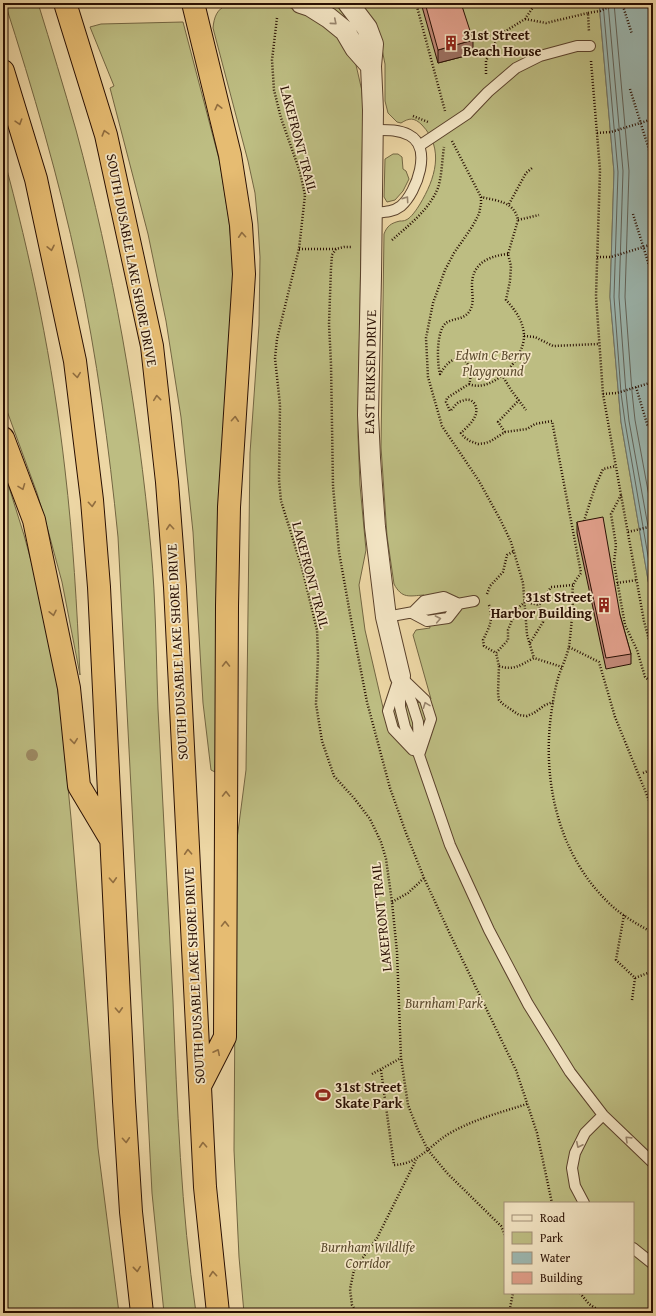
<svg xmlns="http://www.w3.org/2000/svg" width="656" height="1316" viewBox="0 0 656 1316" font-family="'Gentium Book Plus',serif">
<rect width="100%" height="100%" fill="#edd7a5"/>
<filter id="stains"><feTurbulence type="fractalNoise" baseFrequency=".005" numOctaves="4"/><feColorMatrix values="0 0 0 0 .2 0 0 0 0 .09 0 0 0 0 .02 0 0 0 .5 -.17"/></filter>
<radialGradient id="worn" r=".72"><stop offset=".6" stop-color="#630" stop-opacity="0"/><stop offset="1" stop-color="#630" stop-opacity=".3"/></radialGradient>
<path fill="#bdbd82" stroke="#736642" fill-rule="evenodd" d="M 5,3 L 38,3 C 51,45 64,88 76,130 C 113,267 138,408 151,549 C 156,602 156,656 158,709 C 163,806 168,904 173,1001 C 177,1105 181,1210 196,1313 L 164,1313 L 152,1193 L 118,537 C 109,447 97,357 78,268 C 59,179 33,90 5,3 Z
M 320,3 C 325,3 332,2 336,4 C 348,11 356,30 363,41 Z
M 357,3 L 599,3 L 614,172 L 610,297 L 621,422 L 653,609 L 653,1313 L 244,1313 L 239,1257 L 234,1150 L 236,847 L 246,770 L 250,453 L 259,325 L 260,257 L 258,224 L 255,193 L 248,161 L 213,28 C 214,17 217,9 227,5 L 275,5 L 285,6 L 300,11 L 333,32 L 350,53 L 356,65 L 362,91 L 363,108 L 358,436 L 360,485 L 366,550 L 359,585 L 365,630 L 384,712 L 431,699 L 413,635 L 416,630 L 430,628 L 424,595 C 409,596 402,599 394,584 L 387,536 L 381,447 L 384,234 C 387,226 391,223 400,221 C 402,221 404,221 406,220 C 411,218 417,209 420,204 C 435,179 445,149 422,125 C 414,117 409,118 401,123 L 397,122 L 388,113 L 385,101 L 385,64 L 381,44 ZM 505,1203 L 633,1203 L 633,1293 L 505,1293 Z
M 183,22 L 220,163 L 229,220 L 232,253 L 233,293 L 215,772 L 211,770 L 203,703 L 193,532 L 181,417 L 166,321 L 148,234 L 110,88 L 114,86 L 90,27 L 101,24 Z
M 393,154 L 398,154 L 402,157 L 403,169 L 406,171 L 409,179 L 403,191 L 395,200 L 387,202 L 384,197 L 385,159 Z
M 3,155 C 31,258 53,363 65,470 C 73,538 77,607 80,675 L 62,582 L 49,534 L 37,493 L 3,400 Z
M 3,468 L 24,535 L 36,579 L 54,663 L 60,706 L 71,818 L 98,1148 L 119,1313 L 3,1313 Z"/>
<path fill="#9cb7b0" stroke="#6e746a" d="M 599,3 L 653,3 L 653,609 L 621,422 L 610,297 L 614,172 Z"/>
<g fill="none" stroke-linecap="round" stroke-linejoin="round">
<path stroke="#626359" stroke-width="1" d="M 603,3 L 618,172 L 614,297 L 621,393 L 625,422 L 653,585
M 608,3 L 623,171 L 619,297 L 626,393 L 629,421 L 653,554
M 614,3 L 629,171 L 625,297 L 632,392 L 635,420 L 653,518"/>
<g stroke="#5a412b" stroke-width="12">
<path id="lane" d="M 419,146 L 467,114 L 488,92 L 516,68 L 540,56 L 577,46 L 590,46
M 372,213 C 382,212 392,213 401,206 C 417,192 433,147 409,135 C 398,129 385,130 372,130
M 412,613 L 427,621 L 448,618 L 459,604
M 412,613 L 424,601 L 444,597 L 459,604
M 386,617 L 474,601
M 400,676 L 400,707 L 405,727 L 419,755 L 450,845 L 489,930 L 528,1004 L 570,1072 L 603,1115 L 653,1163
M 400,676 L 425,700 L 431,719 L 419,755
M 402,680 L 412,703 L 418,722 L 419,749
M 397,684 L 388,711 L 393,729 L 413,750
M 584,1203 L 575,1186 L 572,1168 L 575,1153 L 585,1133 L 603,1115
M 633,1248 L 653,1264"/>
</g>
<g stroke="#5a412b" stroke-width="22">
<path id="street" d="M 301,3 L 310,6 L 329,18 L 345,31 L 355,48 L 371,66
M 348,3 L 367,28 L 373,44 L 371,66 L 373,110 L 371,276 L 368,415 L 370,458 L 375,527 L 386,617 L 400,676"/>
</g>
<g stroke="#290f02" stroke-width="24">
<path id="highway" d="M 65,3 L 106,135 L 152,346 L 167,482 L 175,587 L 205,1187 L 218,1313
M 193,3 L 230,155 L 241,225 L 244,274 L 229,507 L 227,606 L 225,1037 L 200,1086
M 3,71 L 36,179 L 75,361 L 92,500 L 99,587 L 124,1101 L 131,1212 L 142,1313
M 3,438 L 34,520 L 69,688 L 79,786 L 110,838"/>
</g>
<path stroke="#290f02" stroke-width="2.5" stroke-dasharray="1 2" stroke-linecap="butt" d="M 416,3 L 445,111
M 622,3 L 632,34
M 588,13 L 600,11 L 618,3
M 277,18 L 272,60 L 274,90 L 281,118 L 300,172 L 305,195 L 299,249 L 277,339 L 275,358 L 280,405 L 279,480 L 281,501 L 302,568 L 317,630 L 318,656 L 316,704 L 322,741 L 334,776 L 354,798 L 370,819 L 381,842 L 386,859 L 392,902 L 397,952 L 401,1058 L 408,1105 L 418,1130 L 428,1150 L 447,1173 L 501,1226 L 505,1235
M 525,19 L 546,23 L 588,13 L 589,32
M 591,61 L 600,170 L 596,296 L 603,394 L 621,495 L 644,621 L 653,655
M 486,74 L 486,61 L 491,49 L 501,34 L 525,19 L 536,3
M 630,89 L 651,156
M 413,116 L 428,122
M 597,133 L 611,132 L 653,119
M 452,141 L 481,197 L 481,204 L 479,214 L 472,227 L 454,253 L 445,270 L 433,303 L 426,338 L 428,377 L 442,426 L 479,481 L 501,521 L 511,542 L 523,583 L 527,635 L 534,658
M 509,204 L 526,173 L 532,168
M 633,214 L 653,278
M 518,220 L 539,215
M 392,240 C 409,225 429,210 438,188 C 442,175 442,160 444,147
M 299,249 L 336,249 L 344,247 L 352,247
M 336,249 L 332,255 L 331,268 L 329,324 L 331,364 L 333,486 L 339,552 L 352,625 L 367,702 L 390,788 L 406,833 L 424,878 L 449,932 L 516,1070 L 537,1133 L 552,1203
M 508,254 C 488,256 471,264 472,287 C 472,294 474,301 471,308 C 466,321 454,317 446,323 C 436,331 437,363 440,374 C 443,369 447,363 453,360 C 469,353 473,374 469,384 L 447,398 L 446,402 L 450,411 C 454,408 456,402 462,401 C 466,399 471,399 474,403 C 482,415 468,426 461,433 L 464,437 L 470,441 L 478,444 L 486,443 L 491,441 L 505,432 L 527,429 L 535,424 L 552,421 L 581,573 C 578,577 574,582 573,586 C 572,590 573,596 573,601 C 572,616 571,632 569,646 C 567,657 561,668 558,678 C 556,686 554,694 553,702 C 540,774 556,855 612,906 C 624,917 639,925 653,933
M 597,257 L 611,257 L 653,244
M 524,336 L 535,337 L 553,346 L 599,344
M 502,375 L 511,390 L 526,410
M 469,384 C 493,394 525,358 524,335 C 523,320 515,310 506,300 L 510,281 L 511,266 L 508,254 L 518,220 C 514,201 497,201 481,197
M 636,387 L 648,427
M 603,394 L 617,393 L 653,382
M 505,432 L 498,422 L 519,400
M 621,495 L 611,514 L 616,545 L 614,563 L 625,625 L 637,650 L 645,677 L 653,683
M 583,524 L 595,487 L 603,469 L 616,466
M 628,532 L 653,526
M 617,583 L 637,580
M 487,594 L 490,586 L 503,572 L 507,555 L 514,551
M 525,602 L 516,610 L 508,630 L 508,640 L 496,653 L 499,666 L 498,693 L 499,700 L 503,704 L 519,715 L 527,716 L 534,713 L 545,705 L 553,702
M 525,602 L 539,605 L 551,587 L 573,585
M 489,605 C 494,619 489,628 483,640 L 484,646 L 496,653
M 530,643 L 543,622 L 539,605
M 569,647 L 599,662 L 615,717 L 653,810
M 499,666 C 514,671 520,665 534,658 L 562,667
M 643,773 L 653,769
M 392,902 L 408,893 L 424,878
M 624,915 L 616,960 L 635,978 L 653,971
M 632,1000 L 635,978
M 381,1070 L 394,1165 C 420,1164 431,1143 452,1132 C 475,1119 502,1112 527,1104
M 372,1074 L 401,1058
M 580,1293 L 589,1304 L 603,1313
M 357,1313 L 352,1305 L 350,1289 L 354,1270 L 377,1238 L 416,1160
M 509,1313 L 513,1293"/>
<use href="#lane" stroke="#f3e5c4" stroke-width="10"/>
<use href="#street" stroke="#f3e5c4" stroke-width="20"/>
<use href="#highway" stroke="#e6bc72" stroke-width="22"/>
</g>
<circle fill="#9e8b64" cx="32" cy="755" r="6"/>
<path fill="#c08876" stroke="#290f02" d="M 421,3 L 461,3 L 473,54 L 438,63 Z
M 577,522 L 620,615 L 631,654 L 631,664 L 606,669 L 577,533 Z"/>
<path fill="#9c6f60" stroke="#290f02" d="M 473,40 L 473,54 L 438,63 L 438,50 Z"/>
<path fill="#df9e89" stroke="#290f02" d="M 425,3 L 461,3 L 473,40 L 438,50 Z
M 603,517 L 620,615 L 631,654 L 606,658 L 577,522 Z"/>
<defs><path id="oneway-chevron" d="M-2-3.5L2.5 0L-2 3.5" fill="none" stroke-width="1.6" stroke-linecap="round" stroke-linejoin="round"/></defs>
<g stroke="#98856d">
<use href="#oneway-chevron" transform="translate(334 22) rotate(40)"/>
<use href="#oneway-chevron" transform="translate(406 199) rotate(-55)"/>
<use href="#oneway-chevron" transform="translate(438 619) rotate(-11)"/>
<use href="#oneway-chevron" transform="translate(426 705) rotate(-111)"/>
<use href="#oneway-chevron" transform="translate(628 1139) rotate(-136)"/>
<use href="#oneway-chevron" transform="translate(579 1145) rotate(116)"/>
</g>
<g stroke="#916e40">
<use href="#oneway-chevron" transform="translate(218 107) rotate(-104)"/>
<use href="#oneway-chevron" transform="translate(19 122) rotate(73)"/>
<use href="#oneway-chevron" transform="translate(105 133) rotate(-106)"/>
<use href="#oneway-chevron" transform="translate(242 235) rotate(-94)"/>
<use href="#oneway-chevron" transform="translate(51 248) rotate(78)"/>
<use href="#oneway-chevron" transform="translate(77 375) rotate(83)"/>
<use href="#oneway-chevron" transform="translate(157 398) rotate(-96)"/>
<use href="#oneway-chevron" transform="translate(235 419) rotate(-86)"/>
<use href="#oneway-chevron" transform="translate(22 487) rotate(69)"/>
<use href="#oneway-chevron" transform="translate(92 504) rotate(85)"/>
<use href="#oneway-chevron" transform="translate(170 527) rotate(-95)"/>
<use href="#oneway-chevron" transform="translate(53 613) rotate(78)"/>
<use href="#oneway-chevron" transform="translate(226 664) rotate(-90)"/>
<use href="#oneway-chevron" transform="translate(74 741) rotate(84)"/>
<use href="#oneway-chevron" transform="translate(226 794) rotate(-90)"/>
<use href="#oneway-chevron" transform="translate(188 852) rotate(-93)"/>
<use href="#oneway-chevron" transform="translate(113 880) rotate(87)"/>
<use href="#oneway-chevron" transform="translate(225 924) rotate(-90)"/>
<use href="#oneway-chevron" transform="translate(119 1010) rotate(87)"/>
<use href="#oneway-chevron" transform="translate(217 1052) rotate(-64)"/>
<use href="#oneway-chevron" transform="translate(126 1140) rotate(86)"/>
<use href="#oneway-chevron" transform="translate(203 1145) rotate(-93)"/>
<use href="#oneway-chevron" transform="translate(137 1269) rotate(84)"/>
<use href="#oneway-chevron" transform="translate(213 1274) rotate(-95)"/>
</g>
<defs>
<g id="building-bare" transform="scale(1.2)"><path d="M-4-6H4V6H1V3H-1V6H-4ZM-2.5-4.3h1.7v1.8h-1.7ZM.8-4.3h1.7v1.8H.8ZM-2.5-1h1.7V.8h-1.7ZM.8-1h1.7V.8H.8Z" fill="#8f2418" stroke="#f3e5c4" stroke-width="2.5" paint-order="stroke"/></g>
<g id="stadium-bare" transform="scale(1.2)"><path d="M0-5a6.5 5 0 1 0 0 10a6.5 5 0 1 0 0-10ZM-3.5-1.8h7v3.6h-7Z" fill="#8f2418" stroke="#f3e5c4" stroke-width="2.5" paint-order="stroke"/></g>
</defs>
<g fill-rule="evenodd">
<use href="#building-bare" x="451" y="43"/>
<use href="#building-bare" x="604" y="605"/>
<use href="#stadium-bare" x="323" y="1095"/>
</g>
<g text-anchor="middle" stroke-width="3.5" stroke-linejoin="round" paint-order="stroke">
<g font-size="14" font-weight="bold" fill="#290f02" stroke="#f3e5c4" text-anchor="start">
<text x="463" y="40">31st Street<tspan x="463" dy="16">Beach House</tspan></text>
<text x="592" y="602" text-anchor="end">31st Street<tspan x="592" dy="16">Harbor Building</tspan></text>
<text x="335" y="1092">31st Street<tspan x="335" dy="16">Skate Park</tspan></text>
</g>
<g font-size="14" fill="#290f02" stroke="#f3e5c4">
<text transform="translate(299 139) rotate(75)" y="5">LAKEFRONT TRAIL</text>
<text transform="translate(132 260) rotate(79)" y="5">SOUTH DUSABLE LAKE SHORE DRIVE</text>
<text transform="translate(370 372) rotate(-89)" y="5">EAST ERIKSEN DRIVE</text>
<text transform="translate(311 575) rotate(75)" y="5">LAKEFRONT TRAIL</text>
<text transform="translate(177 652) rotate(-93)" y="5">SOUTH DUSABLE LAKE SHORE DRIVE</text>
<text transform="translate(381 917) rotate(-96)" y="5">LAKEFRONT TRAIL</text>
<text transform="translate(194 976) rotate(-93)" y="5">SOUTH DUSABLE LAKE SHORE DRIVE</text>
</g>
<g font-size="14" font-style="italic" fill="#5d4c2f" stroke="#f3e5c4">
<text x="493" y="360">Edwin C Berry<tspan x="493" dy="16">Playground</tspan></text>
<text x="444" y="1008">Burnham Park</text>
<text x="368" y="1252">Burnham Wildlife<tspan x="368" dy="16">Corridor</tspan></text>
</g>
</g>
<rect width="656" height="1316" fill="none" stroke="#edd7a5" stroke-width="16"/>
<rect x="4" y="4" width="648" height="1308" fill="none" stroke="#290f02" stroke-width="2"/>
<rect x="8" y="8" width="640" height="1300" fill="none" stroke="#290f02"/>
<rect x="504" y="1202" width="130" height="92" fill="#f3e5c4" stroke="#a28f76"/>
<rect x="512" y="1215" width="20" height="6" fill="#f3e5c4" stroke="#a28f76"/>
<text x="540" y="1222" font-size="12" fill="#290f02">Road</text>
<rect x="512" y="1232" width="20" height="12" fill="#bdbd82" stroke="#a28f76"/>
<text x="540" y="1242" font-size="12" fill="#290f02">Park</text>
<rect x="512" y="1252" width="20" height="12" fill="#9cb7b0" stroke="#a28f76"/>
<text x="540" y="1262" font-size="12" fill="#290f02">Water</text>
<rect x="512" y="1272" width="20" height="12" fill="#df9e89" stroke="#a28f76"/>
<text x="540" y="1282" font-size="12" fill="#290f02">Building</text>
<rect width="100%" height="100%" filter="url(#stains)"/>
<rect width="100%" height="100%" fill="url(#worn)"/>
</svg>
